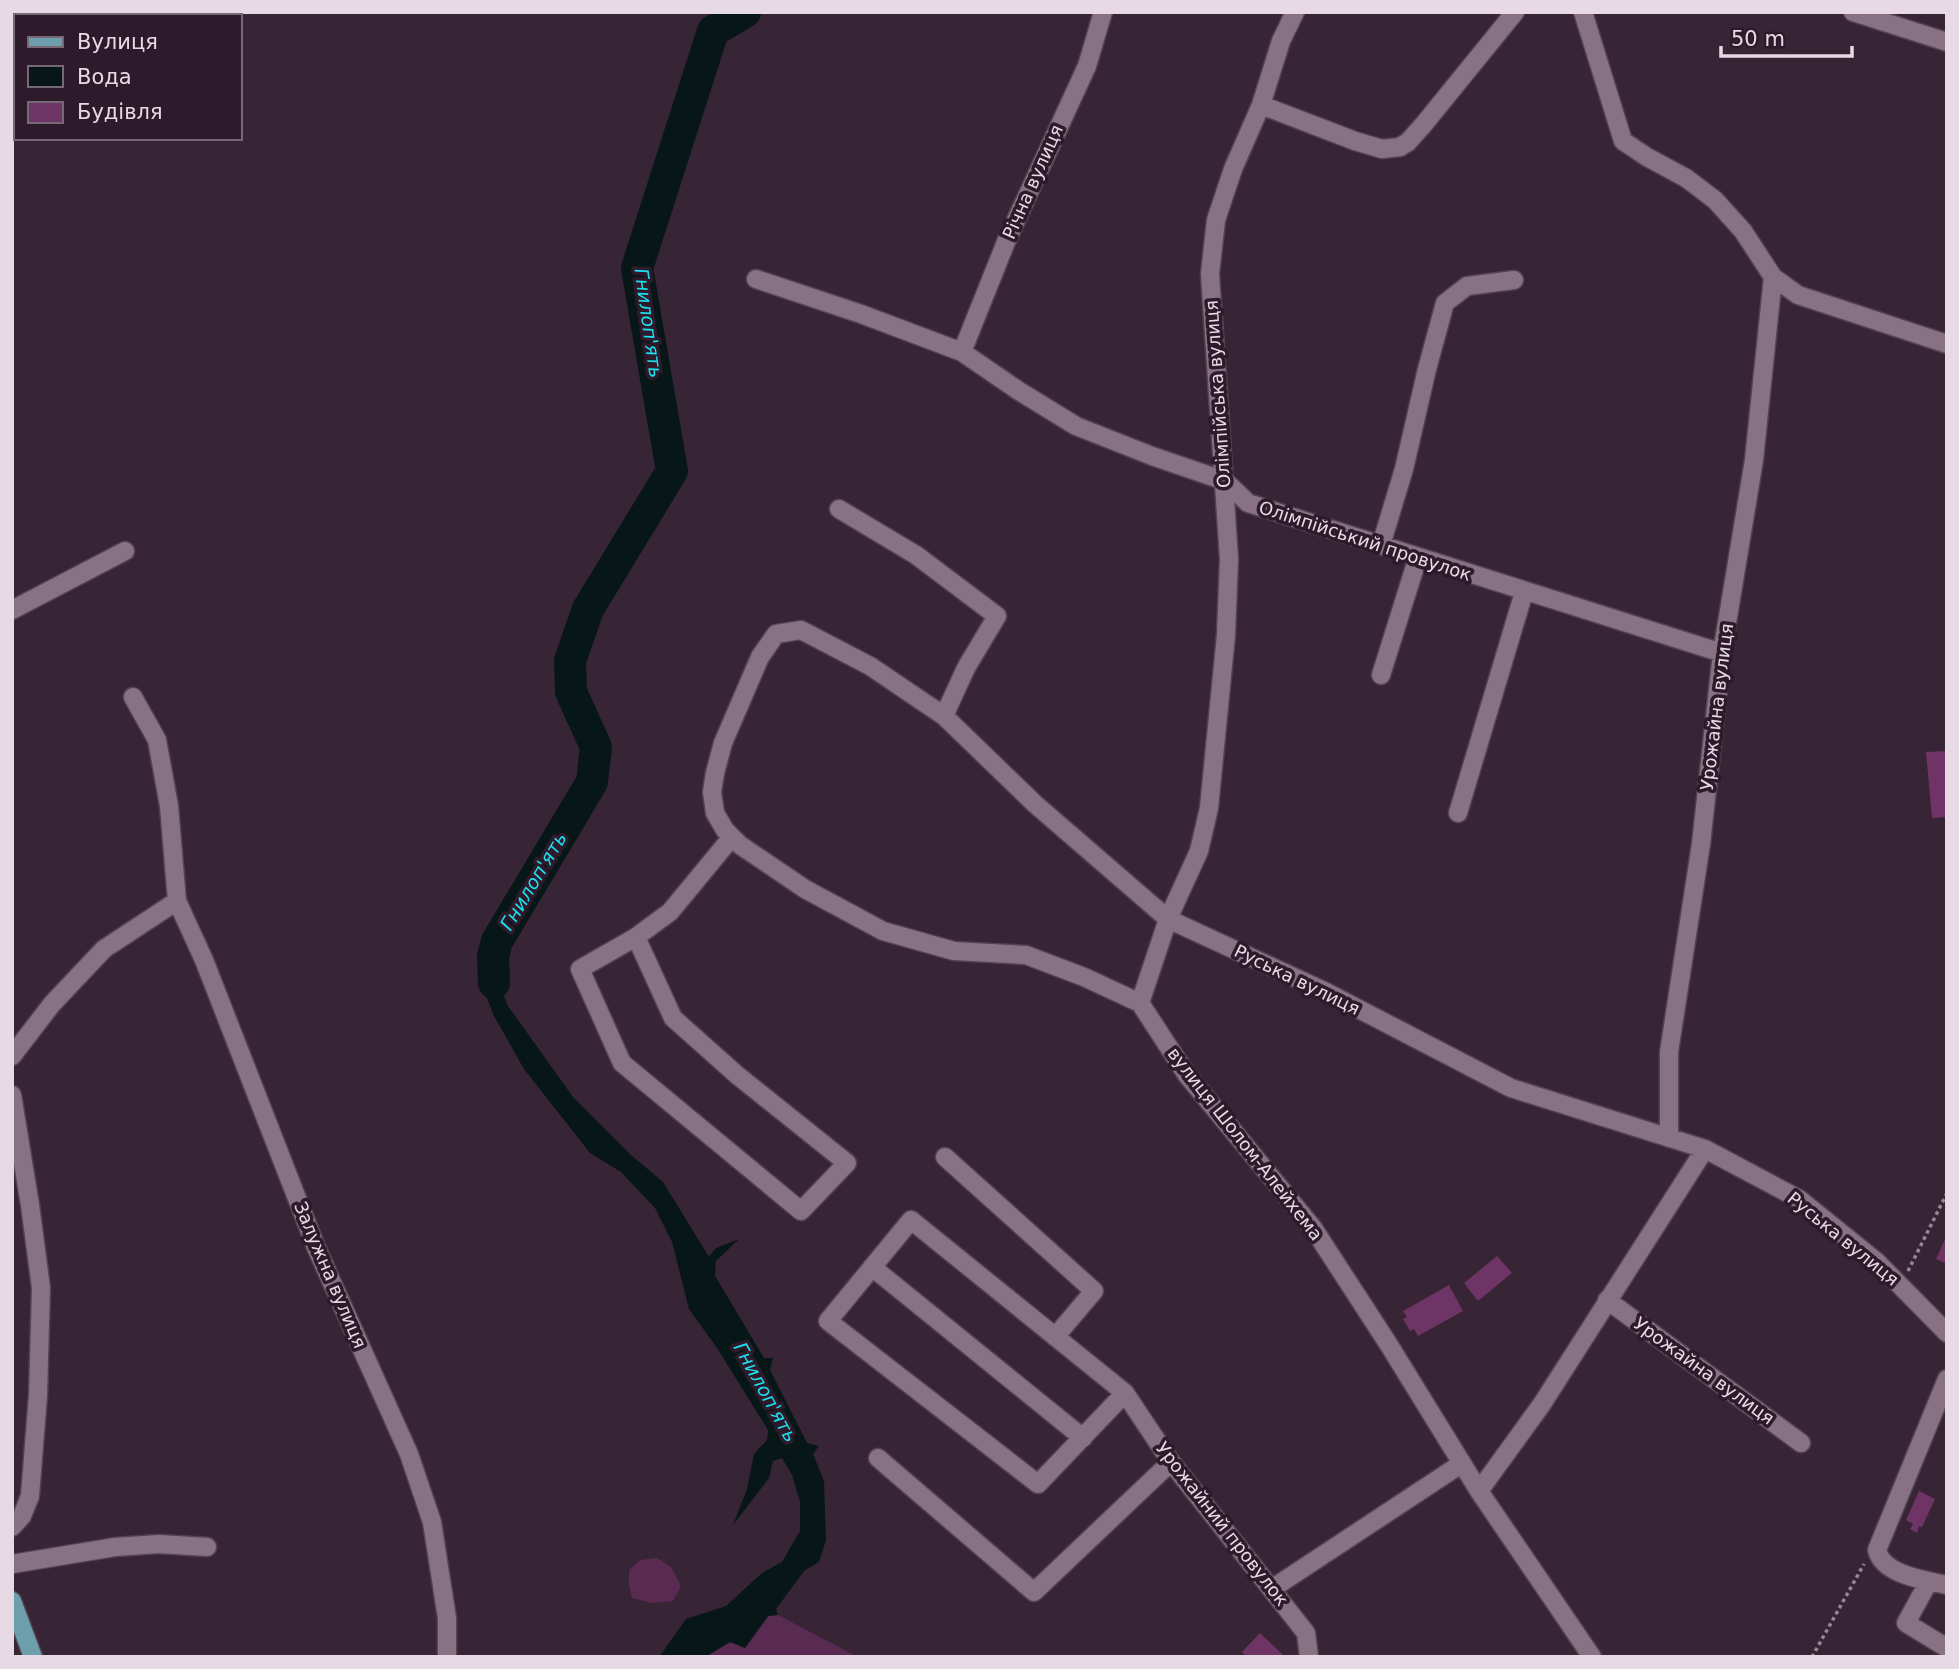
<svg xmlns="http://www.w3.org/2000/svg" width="1959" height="1669" viewBox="0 0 1959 1669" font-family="'DejaVu Sans',sans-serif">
<rect width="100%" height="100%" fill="#372434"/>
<path fill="#592b52" d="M 657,1558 L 671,1567 L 681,1586 L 673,1601 L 652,1603 L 632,1598 L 629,1585 L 629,1570 L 640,1560 Z
M 778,1615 L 858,1657 L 705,1657 L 731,1642 L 745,1648 L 769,1616 Z"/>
<path fill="#071718" d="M 497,941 L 501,988 L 508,1006 L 573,1097 L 631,1155 L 663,1182 L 709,1257 L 716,1248 L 739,1239 L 716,1261 L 715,1276 L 764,1358 L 773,1358 L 770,1370 L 807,1443 L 819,1446 L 813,1454 L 824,1481 L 826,1540 L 819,1562 L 804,1571 L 776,1609 L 778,1615 L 768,1616 L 745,1648 L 730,1642 L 705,1657 L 659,1657 L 686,1619 L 726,1606 L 762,1573 L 782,1562 L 800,1531 L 800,1502 L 792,1475 L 782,1458 L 773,1461 L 769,1478 L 733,1525 L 747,1489 L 754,1454 L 767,1440 L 768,1430 L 717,1348 L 689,1309 L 672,1242 L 655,1208 L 621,1172 L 590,1153 L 524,1069 L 494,1016 L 487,998 L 485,975 L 489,958 Z"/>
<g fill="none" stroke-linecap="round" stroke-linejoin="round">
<path stroke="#071718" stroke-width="32" d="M 494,983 L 493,956 L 497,941 L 592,782 L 596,747 L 571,692 L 570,661 L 588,609 L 672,471 L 637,268 L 713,31 L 745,12"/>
</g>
<path fill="#6f3466" d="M 1947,751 L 1947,817 L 1932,818 L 1926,752 Z
M 1947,1235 L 1947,1264 L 1936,1259 Z
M 1497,1256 L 1512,1273 L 1478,1301 L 1464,1283 Z
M 1449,1285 L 1463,1311 L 1418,1336 L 1414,1329 L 1410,1331 L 1403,1319 L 1407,1317 L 1403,1311 Z
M 1919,1491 L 1935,1499 L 1922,1527 L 1919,1526 L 1917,1533 L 1910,1529 L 1913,1524 L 1906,1520 Z
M 1260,1633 L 1285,1657 L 1247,1657 L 1242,1652 Z"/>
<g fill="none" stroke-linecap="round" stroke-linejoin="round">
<g stroke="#534250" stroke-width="21">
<path id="minor" d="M 1583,12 L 1623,141 L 1647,157 L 1686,178 L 1715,200 L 1743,231 L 1773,277 L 1798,295 L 1947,344
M 1853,12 L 1947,42
M 1261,105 L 1281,41 L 1295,12
M 756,279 L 861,314 L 962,352 L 1019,391 L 1076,426 L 1152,456 L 1225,481 L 1248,503 L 1722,653
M 962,352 L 1006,242 L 1087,66 L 1103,12
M 839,509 L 916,555 L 997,616 L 966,668 L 944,716
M 1381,545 L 1404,469 L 1427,369 L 1445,303 L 1467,286 L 1514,280
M 12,610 L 125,551
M 1381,675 L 1418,557
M 1458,813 L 1524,592
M 177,901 L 204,960 L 316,1247 L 409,1454 L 432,1522 L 447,1618 L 447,1657
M 636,937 L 580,969 L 622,1063 L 801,1211 L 847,1163 L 737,1075 L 673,1018 L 636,937 L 670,912 L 732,837
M 1140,1003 L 1168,919 L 1199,851 L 1209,808 L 1226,635 L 1229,559 L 1210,274 L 1216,220 L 1233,169 L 1261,105 L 1355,141 L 1382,149 L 1400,147 L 1408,142 L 1424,124 L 1515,12
M 12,1056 L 52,1004 L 104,949 L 177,901 L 169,806 L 157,740 L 133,697
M 12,1095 L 30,1205 L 41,1288 L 38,1395 L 30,1496 L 22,1516 L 12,1527
M 1669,1138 L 1669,1052 L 1701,844 L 1722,653 L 1754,460 L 1773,277
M 945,1157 L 1094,1291 L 1055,1337
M 872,1267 L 1083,1438
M 1607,1300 L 1801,1443
M 1947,1379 L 1877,1550 C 1883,1575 1924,1580 1947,1585
M 1125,1393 L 1038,1484 L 828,1321 L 911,1220 L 1125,1393 L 1171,1462 L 1306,1633 L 1309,1657
M 878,1458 L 1034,1592 L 1171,1462
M 1479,1491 L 1542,1404 L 1705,1149
M 12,1564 L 115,1547 L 159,1544 L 207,1547
M 1929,1581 L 1906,1623 L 1947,1648
M 1273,1588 L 1461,1464
M 1592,1657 L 1479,1491 L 1389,1345 L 1313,1228 L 1187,1075 L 1140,1003 L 1084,977 L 1026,955 L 954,951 L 883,931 L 805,889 L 740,845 L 725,830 L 715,813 L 712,792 L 715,773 L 723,743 L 760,657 L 776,634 L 801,630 L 870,666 L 944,716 L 1035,804 L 1168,919 L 1326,992 L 1511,1088 L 1705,1149 L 1799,1199 L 1877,1262 L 1947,1333"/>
</g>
<g stroke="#534250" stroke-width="21">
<path id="major" d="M 12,1601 L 33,1657"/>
</g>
<path stroke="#988795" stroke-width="3.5" stroke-dasharray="3.5 3.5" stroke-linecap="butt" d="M 1908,1271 L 1947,1193
M 1812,1657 L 1864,1564"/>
<use href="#minor" stroke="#897184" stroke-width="18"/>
<use href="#major" stroke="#6c9eab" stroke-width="18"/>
</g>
<g text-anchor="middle" stroke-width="7" stroke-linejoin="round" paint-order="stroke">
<g font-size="18" fill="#e8dae5" stroke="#2d1a2a">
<text transform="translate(1033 182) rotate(-66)" y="6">Річна вулиця</text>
<text transform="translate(1218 394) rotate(-94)" y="6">Олімпійська вулиця</text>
<text transform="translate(1365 541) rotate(18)" y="6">Олімпійський провулок</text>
<text transform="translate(1717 707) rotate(-83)" y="6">Урожайна вулиця</text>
<text transform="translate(1297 980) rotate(26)" y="6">Руська вулиця</text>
<text transform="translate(1245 1144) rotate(52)" y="6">вулиця Шолом-Алейхема</text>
<text transform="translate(1843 1239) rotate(39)" y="6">Руська вулиця</text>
<text transform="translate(330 1275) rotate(67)" y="6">Залужна вулиця</text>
<text transform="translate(1704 1371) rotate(36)" y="6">Урожайна вулиця</text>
<text transform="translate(1222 1524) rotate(52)" y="6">Урожайний провулок</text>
</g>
<g font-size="19" font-style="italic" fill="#1ce0ee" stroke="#2d1a2a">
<text transform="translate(649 323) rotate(82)" y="7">Гнилоп'ять</text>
<text transform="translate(533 881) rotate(-59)" y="7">Гнилоп'ять</text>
<text transform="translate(766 1392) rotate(61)" y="7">Гнилоп'ять</text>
</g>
</g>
<rect width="1959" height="1669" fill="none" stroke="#e8dae5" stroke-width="28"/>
<rect x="14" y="14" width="228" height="126" fill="#2d1a2a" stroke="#786775" stroke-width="2"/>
<rect x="28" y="37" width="35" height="10" fill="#6c9eab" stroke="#786775" stroke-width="2"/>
<text x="77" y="49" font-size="21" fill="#e8dae5">Вулиця</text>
<rect x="28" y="66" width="35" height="21" fill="#071718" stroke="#786775" stroke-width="2"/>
<text x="77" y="84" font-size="21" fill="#e8dae5">Вода</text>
<rect x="28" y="102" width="35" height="21" fill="#6f3466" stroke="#786775" stroke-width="2"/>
<text x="77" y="119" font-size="21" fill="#e8dae5">Будівля</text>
<path d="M1721 46v10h131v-10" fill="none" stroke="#e8dae5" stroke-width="3.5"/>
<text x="1731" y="46" font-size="21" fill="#e8dae5" stroke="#2d1a2a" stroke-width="5" paint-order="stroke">50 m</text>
</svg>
